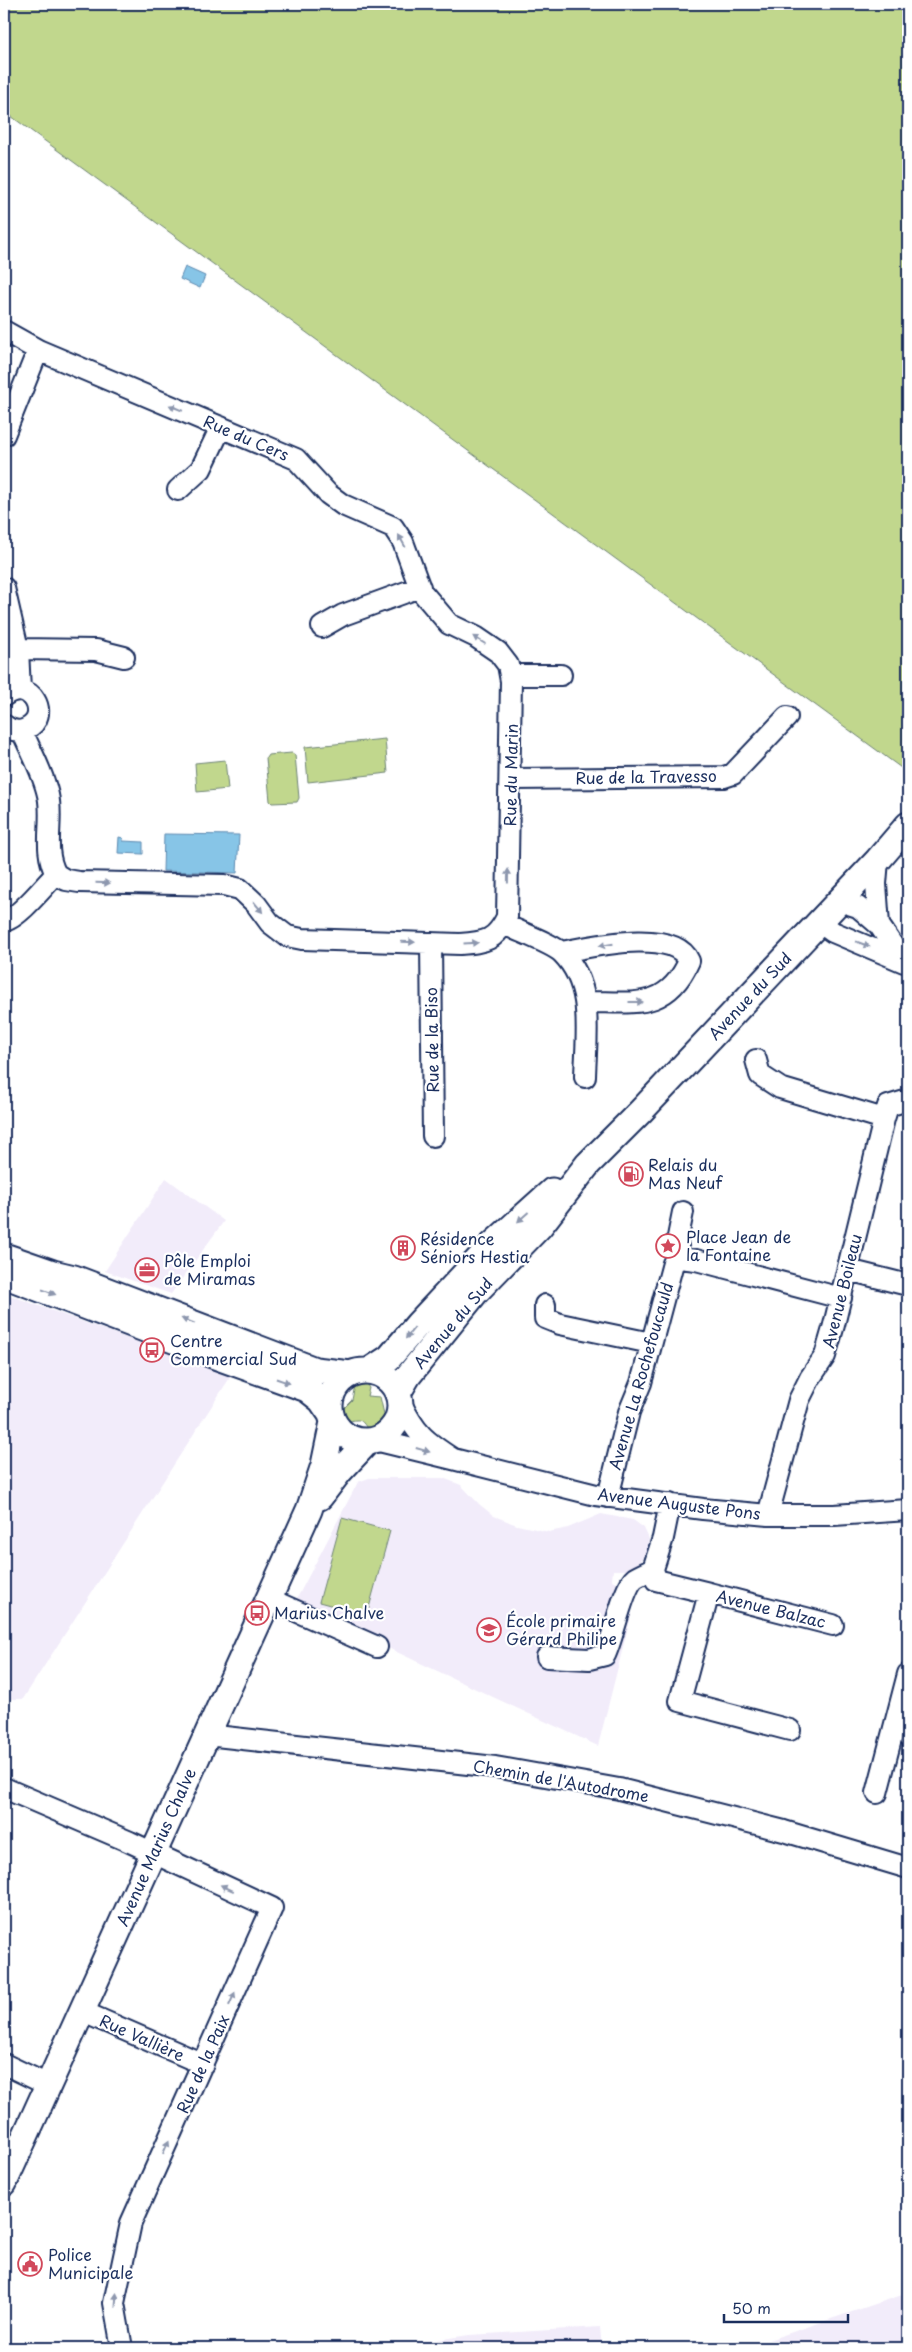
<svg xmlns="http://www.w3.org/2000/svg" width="912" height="2352" viewBox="0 0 912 2352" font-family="'Playpen Sans',sans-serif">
<rect width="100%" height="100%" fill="#fff"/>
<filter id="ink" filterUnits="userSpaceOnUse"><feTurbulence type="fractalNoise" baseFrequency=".02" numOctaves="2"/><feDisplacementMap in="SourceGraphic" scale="10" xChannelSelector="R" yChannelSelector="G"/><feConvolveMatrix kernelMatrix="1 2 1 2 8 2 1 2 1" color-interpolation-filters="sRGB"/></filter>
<g filter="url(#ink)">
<path fill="#f2ecfa" d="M 166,1178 L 224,1221 L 171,1294 L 105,1271 Z
M 4,1293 L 231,1376 L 23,1699 L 4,1699 Z
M 369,1478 L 443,1478 L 461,1485 L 479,1504 L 494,1516 L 517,1525 L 549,1532 L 568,1528 L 601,1514 L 633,1520 L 644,1528 L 649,1539 L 647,1553 L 638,1565 L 627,1570 L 613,1570 L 612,1580 L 637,1592 L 598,1746 L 294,1604 L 358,1482 Z
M 908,2293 L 908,2348 L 745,2348 Z
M 600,2327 L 602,2348 L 383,2348 L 469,2335 Z"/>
<path fill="#c1d78d" stroke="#6e8376" d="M 4,4 L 908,4 L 908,773 L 4,111 Z
M 385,739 L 388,773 L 308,782 L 305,747 Z
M 292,753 L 295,755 L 299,798 L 297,802 L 272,803 L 270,801 L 266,758 L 268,755 Z
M 225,760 L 228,789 L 197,792 L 195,763 Z
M 365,1382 L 369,1388 L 367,1396 L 380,1397 L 384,1414 L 389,1415 C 384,1423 378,1429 368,1430 C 360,1417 360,1420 347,1421 L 342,1410 L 352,1400 L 355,1385 Z
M 342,1518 L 390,1531 L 367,1615 L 319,1602 Z"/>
<path fill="#87c5e7" stroke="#5c89b0" d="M 185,267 L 205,276 L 200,288 L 180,279 Z
M 164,834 L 239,835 L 237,873 L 163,871 Z
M 119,837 L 123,838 L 123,841 L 143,842 L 143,854 L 118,853 Z"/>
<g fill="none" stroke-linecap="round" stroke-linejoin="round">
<g stroke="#1b2f5e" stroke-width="24">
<path id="minor" d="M 4,331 L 38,350 L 296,459 L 328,494 L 343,505 L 393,527 L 403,542 L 421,591 L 449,624 L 476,637 L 498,652 L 508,665 L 511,681 L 507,917 C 495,941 486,942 460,944 L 302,939 L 287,936 L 270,923 L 256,904 L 240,889 L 224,885 L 79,882 L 66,880 L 56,874
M 4,435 L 38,350
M 178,490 L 201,469 L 221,427
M 4,588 L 18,649 L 20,690
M 322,627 L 343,615 L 420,587
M 18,649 L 96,650 L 124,657
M 510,675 L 561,675
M 4,696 C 30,675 53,717 26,729 C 18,733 10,730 4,725
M 511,779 L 724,777 L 733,774 L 787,717
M 839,901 L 858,907 L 879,925
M 4,921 C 18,919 45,885 56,874 C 42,849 54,821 48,795 C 43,772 31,752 22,731
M 819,922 L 833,932 L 904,962 L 879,925 L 876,884 L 878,860
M 504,924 C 517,931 553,944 562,953 C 595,986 586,1035 585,1077
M 431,943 L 433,1136
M 561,952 C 590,947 674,927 689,961 C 667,1011 633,1002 587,1002
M 756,1060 L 760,1075 L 780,1088 L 884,1119 L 888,1106 L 908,1100
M 680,1258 L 677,1242 L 683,1212
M 848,1270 L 908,1285
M 545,1305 L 545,1318 L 560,1324 L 651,1343
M 375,1440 L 453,1459 C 425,1441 415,1433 401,1403
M 453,1459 L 596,1495 L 703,1509 L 768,1515 L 834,1515 L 908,1510
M 608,1497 L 629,1412 L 641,1383 L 673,1263 L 680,1258 L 696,1260 L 841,1298
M 670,1504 L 663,1538 L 653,1569 L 656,1580 L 709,1593 L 680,1701 L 790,1730
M 768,1515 L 799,1400 L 810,1378 L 825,1356 L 834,1325 L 884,1119
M 709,1593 L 833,1625
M 269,1599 L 377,1647
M 547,1657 L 589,1659 L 605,1655 C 613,1639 623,1587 635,1578 C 640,1575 647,1572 653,1569
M 207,1735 L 495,1767 L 619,1789 L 784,1831 L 908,1868
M 4,1788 L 130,1842 L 272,1908 L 131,2223 L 114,2303 L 122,2348
M 877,1793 L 908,1674
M 81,2011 L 203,2064
M 4,2064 L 48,2085"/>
</g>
<g stroke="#1b2f5e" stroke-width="29">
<path id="major" d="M 4,1256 L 53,1273 L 74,1278 L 315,1370 L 351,1374
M 4,1275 L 215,1356 L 307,1389 L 321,1400 L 330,1413
M330 1406a35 35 0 1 1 70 0a35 35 0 1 1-70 0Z
M 369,1371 L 389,1358 L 418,1324 L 492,1245 L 552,1191
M 398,1393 L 408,1376 L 476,1292 L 539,1227 L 588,1164 L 641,1111 L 878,860 L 908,825
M 320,1497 L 340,1471 L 368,1441
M 4,2183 L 309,1510 L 324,1465 L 333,1422"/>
</g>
<use href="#minor" stroke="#fff" stroke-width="20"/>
<use href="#major" stroke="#fff" stroke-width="25"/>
</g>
<defs><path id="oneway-solid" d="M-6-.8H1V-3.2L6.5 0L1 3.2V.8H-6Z" transform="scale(1.25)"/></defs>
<g fill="#8d97ae">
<use href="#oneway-solid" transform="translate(176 408) rotate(-157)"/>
<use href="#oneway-solid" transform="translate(402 541) rotate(-119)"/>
<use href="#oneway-solid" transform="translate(479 640) rotate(-148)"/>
<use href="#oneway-solid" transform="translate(508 876) rotate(-89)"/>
<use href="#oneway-solid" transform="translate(103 883) rotate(1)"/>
<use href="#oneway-solid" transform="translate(258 907) rotate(50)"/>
<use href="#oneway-solid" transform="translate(408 942) rotate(2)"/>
<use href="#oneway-solid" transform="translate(471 943) rotate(-4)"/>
<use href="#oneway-solid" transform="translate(863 944) rotate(21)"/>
<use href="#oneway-solid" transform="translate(606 945) rotate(171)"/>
<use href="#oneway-solid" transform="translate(636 1002)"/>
<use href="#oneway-solid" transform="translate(523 1217) rotate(138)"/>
<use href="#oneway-solid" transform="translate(49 1292) rotate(21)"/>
<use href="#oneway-solid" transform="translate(188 1321) rotate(-159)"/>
<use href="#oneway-solid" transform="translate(410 1333) rotate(128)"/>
<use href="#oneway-solid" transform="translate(283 1381) rotate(19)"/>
<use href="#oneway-solid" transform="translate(423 1450) rotate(16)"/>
<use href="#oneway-solid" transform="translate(227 1888) rotate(-155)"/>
<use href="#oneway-solid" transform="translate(232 1999) rotate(-66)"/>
<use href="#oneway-solid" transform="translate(166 2147) rotate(-66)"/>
<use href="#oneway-solid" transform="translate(116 2300) rotate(-86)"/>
</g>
</g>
<defs>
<g id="fuel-ring" transform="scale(1.25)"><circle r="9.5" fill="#fff" stroke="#d1495b" stroke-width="1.5"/><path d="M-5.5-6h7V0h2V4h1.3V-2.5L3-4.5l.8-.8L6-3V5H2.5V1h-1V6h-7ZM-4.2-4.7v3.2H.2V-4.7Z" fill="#d1495b"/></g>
<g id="sight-ring" transform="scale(1.25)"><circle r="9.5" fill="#fff" stroke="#d1495b" stroke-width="1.5"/><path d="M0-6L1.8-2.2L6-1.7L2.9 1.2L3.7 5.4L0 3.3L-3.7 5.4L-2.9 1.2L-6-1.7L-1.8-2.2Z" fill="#d1495b"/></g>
<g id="building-ring" transform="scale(1.25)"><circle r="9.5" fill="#fff" stroke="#d1495b" stroke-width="1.5"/><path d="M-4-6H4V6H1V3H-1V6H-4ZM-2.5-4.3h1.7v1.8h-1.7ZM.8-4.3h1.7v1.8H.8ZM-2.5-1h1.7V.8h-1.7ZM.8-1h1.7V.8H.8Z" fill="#d1495b"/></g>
<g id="office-ring" transform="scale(1.25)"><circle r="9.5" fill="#fff" stroke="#d1495b" stroke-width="1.5"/><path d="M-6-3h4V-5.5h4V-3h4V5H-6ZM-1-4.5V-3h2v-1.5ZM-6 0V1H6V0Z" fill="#d1495b"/></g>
<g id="bus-ring" transform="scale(1.25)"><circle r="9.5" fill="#fff" stroke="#d1495b" stroke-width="1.5"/><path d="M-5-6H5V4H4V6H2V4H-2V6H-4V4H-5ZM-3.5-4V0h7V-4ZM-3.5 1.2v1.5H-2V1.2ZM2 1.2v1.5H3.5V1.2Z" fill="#d1495b"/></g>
<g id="school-ring" transform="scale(1.25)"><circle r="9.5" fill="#fff" stroke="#d1495b" stroke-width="1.5"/><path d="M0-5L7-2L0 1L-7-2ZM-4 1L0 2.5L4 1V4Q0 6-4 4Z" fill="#d1495b"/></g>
<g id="civic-ring" transform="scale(1.25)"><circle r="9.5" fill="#fff" stroke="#d1495b" stroke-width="1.5"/><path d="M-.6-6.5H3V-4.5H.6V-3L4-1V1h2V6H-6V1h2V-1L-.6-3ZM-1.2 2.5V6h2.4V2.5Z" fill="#d1495b"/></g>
</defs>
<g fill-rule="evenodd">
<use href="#fuel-ring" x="631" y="1174"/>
<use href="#sight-ring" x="668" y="1246"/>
<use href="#building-ring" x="403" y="1248"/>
<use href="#office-ring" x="147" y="1270"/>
<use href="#bus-ring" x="152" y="1350"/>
<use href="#bus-ring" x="257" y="1613"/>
<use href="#school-ring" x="489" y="1630"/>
<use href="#civic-ring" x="30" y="2264"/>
</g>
<g text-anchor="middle" stroke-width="4.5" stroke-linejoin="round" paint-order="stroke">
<g font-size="16" fill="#1b2f5e" stroke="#fff">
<text transform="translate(246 438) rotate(23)" y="6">Rue du Cers</text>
<text transform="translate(511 775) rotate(-89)" y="6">Rue du Marin</text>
<text transform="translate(646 777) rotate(-1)" y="6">Rue de la Travesso</text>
<text transform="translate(750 996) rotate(-47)" y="6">Avenue du Sud</text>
<text transform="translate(432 1040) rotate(-91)" y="6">Rue de la Biso</text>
<text transform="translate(842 1291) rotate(-76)" y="6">Avenue Boileau</text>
<text transform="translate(453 1323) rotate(-50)" y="6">Avenue du Sud</text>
<text transform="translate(641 1376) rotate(-74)" y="6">Avenue La Rochefoucauld</text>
<text transform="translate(679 1504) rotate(7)" y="6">Avenue Auguste Pons</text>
<text transform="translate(771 1609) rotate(14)" y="6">Avenue Balzac</text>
<text transform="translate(561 1781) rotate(10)" y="6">Chemin de l'Autodrome</text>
<text transform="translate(156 1847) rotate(-66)" y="6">Avenue Marius Chalve</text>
<text transform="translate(142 2038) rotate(24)" y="6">Rue Vallière</text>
<text transform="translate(203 2064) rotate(-66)" y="6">Rue de la Paix</text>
</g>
<g font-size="16" fill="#1b2f5e" stroke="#fff" text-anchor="start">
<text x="648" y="1171">Relais du<tspan x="648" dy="18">Mas Neuf</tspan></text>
<text x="686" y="1243">Place Jean de<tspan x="686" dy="18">la Fontaine</tspan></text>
<text x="420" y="1245">Résidence<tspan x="420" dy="18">Séniors Hestia</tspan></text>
<text x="164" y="1267">Pôle Emploi<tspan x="164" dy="18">de Miramas</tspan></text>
<text x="170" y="1347">Centre<tspan x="170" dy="18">Commercial Sud</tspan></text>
<text x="274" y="1619">Marius Chalve</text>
<text x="506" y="1627">École primaire<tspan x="506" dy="18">Gérard Philipe</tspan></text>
<text x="48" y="2261">Police<tspan x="48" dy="18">Municipale</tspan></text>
</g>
</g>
<rect width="912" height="2352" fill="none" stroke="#fff" stroke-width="20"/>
<rect x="10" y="10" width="892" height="2332" fill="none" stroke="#1b2f5e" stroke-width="2" filter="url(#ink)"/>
<path d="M724 2314v8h124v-8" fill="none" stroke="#1b2f5e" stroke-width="2.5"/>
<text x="732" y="2314" font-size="15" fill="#1b2f5e" stroke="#ffffff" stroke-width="4" paint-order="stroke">50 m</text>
</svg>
